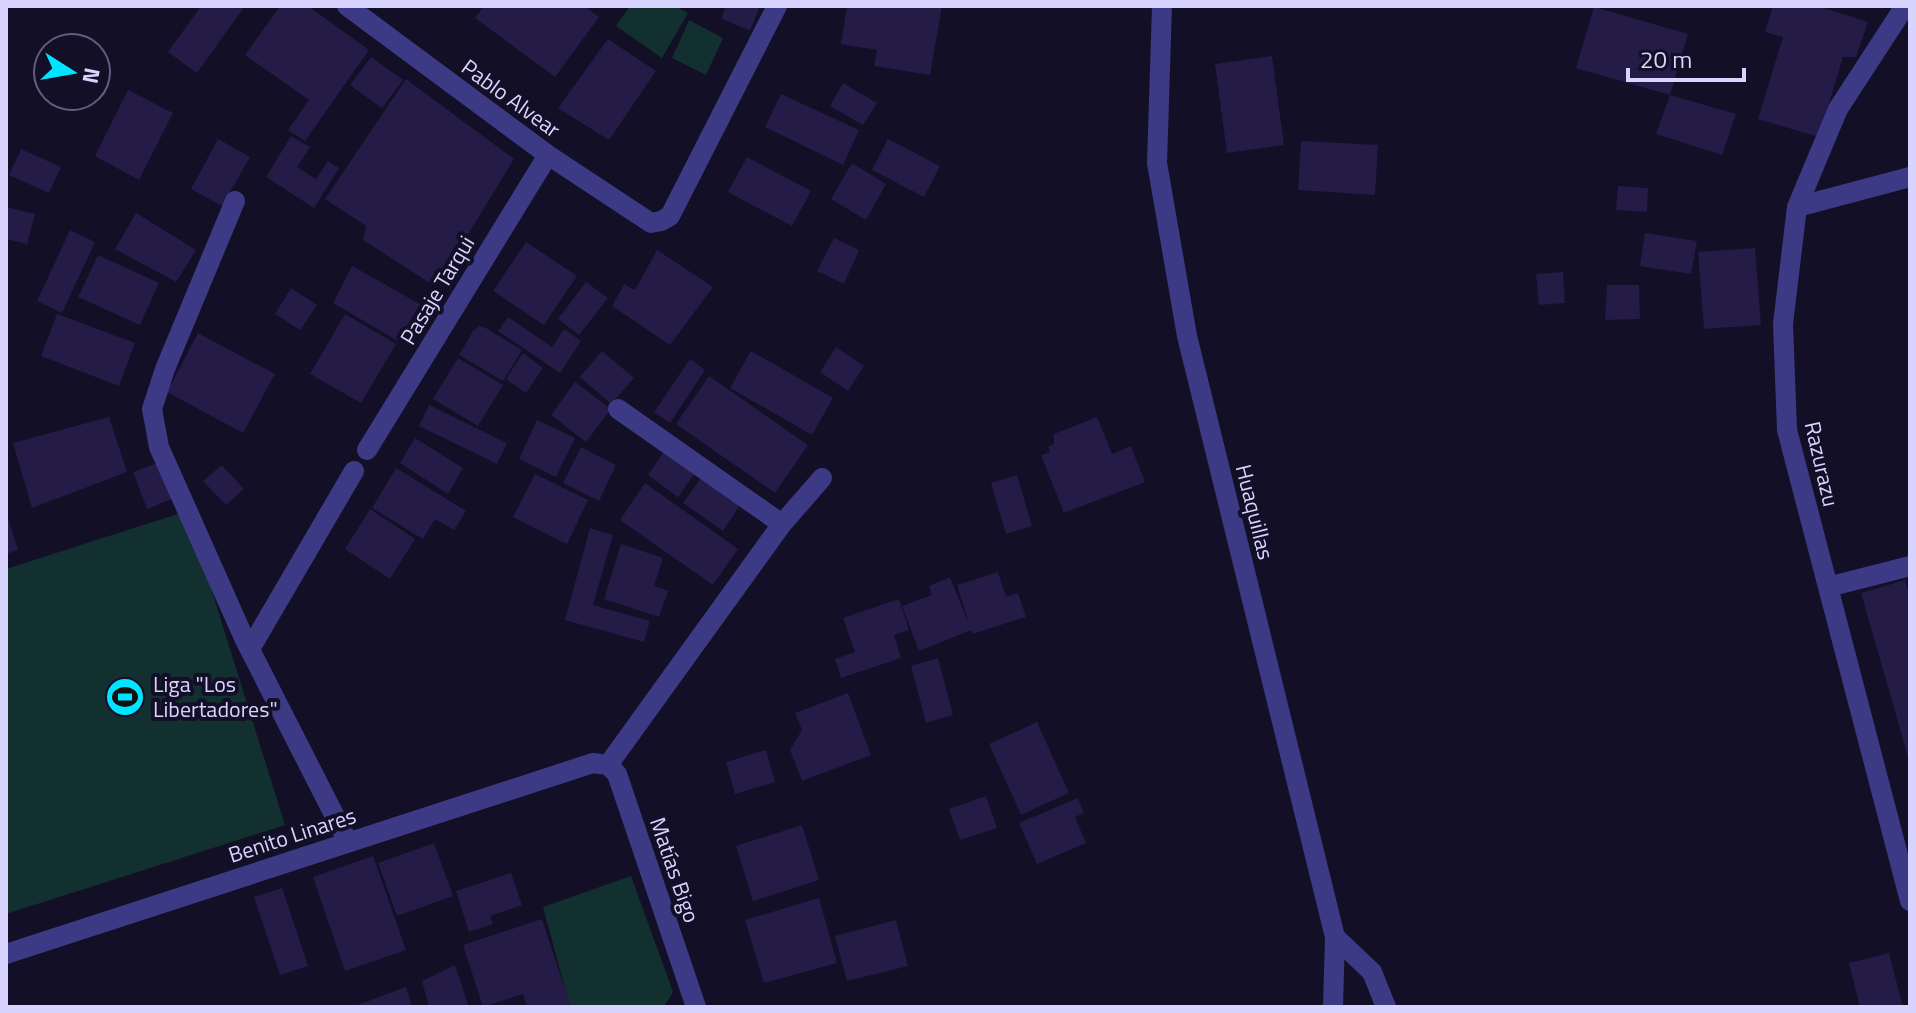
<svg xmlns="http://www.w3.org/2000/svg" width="1916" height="1013" viewBox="0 0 1916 1013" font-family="'Titillium Web',sans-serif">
<rect width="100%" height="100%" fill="#130f26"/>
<path fill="#12302f" d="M 630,6 L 675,6 L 688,13 L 662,58 L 616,26 Z
M 689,20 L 723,38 L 706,75 L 672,58 Z
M 187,511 L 285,825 L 6,914 L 6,569 Z
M 631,876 L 673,992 L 664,1007 L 570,1007 L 543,907 Z"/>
<path fill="#241b47" d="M 201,6 L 245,6 L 197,73 L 168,52 Z
M 280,6 L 308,6 L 369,50 L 305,141 L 288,130 L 309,100 L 245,55 Z
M 484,6 L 584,6 L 599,17 L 555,77 L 475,18 Z
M 726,6 L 760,6 L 750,31 L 721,18 Z
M 847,6 L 942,6 L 930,75 L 874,66 L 877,50 L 841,44 Z
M 1773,6 L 1818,6 L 1868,22 L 1856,57 L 1843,57 L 1819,137 L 1758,119 L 1783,37 L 1765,32 Z
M 1594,7 L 1688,34 L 1670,95 L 1736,114 L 1722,155 L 1656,134 L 1670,95 L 1576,68 Z
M 608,39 L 656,71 L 609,140 L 558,108 Z
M 1272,56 L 1284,145 L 1227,153 L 1215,64 Z
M 371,57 L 403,80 L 382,108 L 350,85 Z
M 406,79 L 514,159 L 436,287 L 363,240 L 366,226 L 325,199 Z
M 843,83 L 877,103 L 863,125 L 830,106 Z
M 128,90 L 173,113 L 139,180 L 95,156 Z
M 781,94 L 859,130 L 843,165 L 765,127 Z
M 291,136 L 310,147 L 297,167 L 316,179 L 328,161 L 339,168 L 314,208 L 266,177 Z
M 218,139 L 250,157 L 222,206 L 191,189 Z
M 888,139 L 940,166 L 924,197 L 872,170 Z
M 1301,141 L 1378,145 L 1375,195 L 1298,190 Z
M 21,149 L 61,167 L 49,193 L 9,175 Z
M 747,157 L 811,191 L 792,226 L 728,192 Z
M 852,163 L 886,184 L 866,220 L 831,199 Z
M 1618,186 L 1648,188 L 1647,212 L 1616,210 Z
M 6,207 L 35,214 L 27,244 L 6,239 Z
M 136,213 L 196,250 L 176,282 L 115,249 Z
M 70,230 L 95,242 L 62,313 L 37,301 Z
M 1645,233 L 1697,241 L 1691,274 L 1640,266 Z
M 834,238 L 859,250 L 844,284 L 817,271 Z
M 526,242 L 577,276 L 544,325 L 493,291 Z
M 1755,248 L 1761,325 L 1704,329 L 1698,252 Z
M 657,250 L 713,287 L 670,345 L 612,306 L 624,284 L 635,290 Z
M 98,255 L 159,283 L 140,325 L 78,297 Z
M 352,266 L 420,304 L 398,341 L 333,303 Z
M 1563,272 L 1565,303 L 1539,305 L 1536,274 Z
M 586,282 L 608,298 L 579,335 L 558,319 Z
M 1607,285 L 1639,285 L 1640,319 L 1605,320 Z
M 291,288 L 317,305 L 300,330 L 275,314 Z
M 57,314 L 135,343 L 119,386 L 41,356 Z
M 345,314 L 396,344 L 361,403 L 310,374 Z
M 508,317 L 552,347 L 564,329 L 581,341 L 560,373 L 498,331 Z
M 479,326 L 486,328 L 522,350 L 503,381 L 459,355 L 473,331 Z
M 198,333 L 275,374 L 243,433 L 167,392 Z
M 836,347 L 864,366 L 848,391 L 820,372 Z
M 602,351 L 634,378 L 611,404 L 580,377 Z
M 751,351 L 833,398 L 812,435 L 730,388 Z
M 523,353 L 543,368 L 526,393 L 506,379 Z
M 458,358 L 503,385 L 478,426 L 433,399 Z
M 690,359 L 705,370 L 670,423 L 654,412 Z
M 709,376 L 808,445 L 775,493 L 676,424 Z
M 575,382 L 611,409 L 586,442 L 551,415 Z
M 429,405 L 507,443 L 497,464 L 419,426 Z
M 109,417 L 127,472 L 32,508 L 13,443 Z
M 1097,417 L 1112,454 L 1131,446 L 1145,482 L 1064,513 L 1041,455 L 1050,452 L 1048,447 L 1054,444 L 1054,434 Z
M 537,420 L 575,438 L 556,477 L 519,459 Z
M 415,438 L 463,468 L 448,494 L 400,463 Z
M 581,447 L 616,465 L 599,501 L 563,483 Z
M 665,450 L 695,473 L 678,497 L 648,475 Z
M 163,461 L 177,497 L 147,509 L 133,472 Z
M 222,465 L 244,489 L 226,505 L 203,481 Z
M 396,468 L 466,511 L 454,530 L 435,519 L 423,539 L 372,508 Z
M 535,474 L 588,500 L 567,544 L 513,517 Z
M 703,475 L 742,502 L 723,531 L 683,503 Z
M 1017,475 L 1032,526 L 1006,534 L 991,483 Z
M 645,483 L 738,549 L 713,585 L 620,520 Z
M 370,509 L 415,539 L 390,579 L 345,549 Z
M 6,512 L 18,550 L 6,554 Z
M 590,528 L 613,535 L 593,605 L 650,621 L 644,642 L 565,620 Z
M 621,544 L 663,558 L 654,586 L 668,591 L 659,617 L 604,599 Z
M 998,572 L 1006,597 L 1018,593 L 1026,617 L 972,634 L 971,630 L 919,651 L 902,606 L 932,595 L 929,586 L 950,577 L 969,624 L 957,585 Z
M 1905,580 L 1910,597 L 1909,760 L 1861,593 Z
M 899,599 L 909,630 L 894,635 L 901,658 L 841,678 L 835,659 L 855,652 L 843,618 Z
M 938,658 L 953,715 L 926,723 L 911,666 Z
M 848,693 L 871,755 L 802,781 L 790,750 L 802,730 L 795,713 Z
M 1037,722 L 1069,793 L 1021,815 L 989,744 Z
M 766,750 L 775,782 L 735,794 L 726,762 Z
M 986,796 L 997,828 L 960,840 L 949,809 Z
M 1078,798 L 1084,813 L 1075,817 L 1086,843 L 1037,864 L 1019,823 Z
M 802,825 L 819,880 L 753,901 L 736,846 Z
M 434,843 L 453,896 L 397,916 L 378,863 Z
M 373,856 L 406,950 L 345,971 L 313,877 Z
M 511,873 L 522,905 L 490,916 L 493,924 L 469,932 L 456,891 Z
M 282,888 L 308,966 L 280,975 L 254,897 Z
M 819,898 L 837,963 L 764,983 L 745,920 Z
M 542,919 L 571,1007 L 527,1007 L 523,994 L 483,1007 L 463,945 Z
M 896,920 L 908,966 L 847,981 L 835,936 Z
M 1889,953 L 1903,1007 L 1860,1007 L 1849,963 Z
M 455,965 L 469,1007 L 429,1007 L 422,981 Z
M 406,987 L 412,1007 L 352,1007 Z"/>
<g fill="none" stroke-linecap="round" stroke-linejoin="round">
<path stroke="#3d3a85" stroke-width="20" d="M 347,6 L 548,155 L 651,223 L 661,221 L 670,216 L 777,6
M 1162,6 L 1157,163 L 1187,336 L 1335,937 L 1372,972 L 1386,1007
M 1905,6 L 1838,109 L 1797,207 L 1783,324 L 1787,430 L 1910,901
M 235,201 L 165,369 L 152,409 L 159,447 L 244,638 L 348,842
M 1797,207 L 1910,177
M 618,409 L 782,524
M 367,450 L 548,155
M 1828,587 L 1910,566
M 250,649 L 354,471
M 608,765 L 782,524 L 822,478
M 6,954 L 593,763 L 608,765 L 617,774 L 696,1007
M 1333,1007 L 1335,937"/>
</g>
<defs>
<g id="stadium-disc" transform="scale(2)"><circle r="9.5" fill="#00e5ff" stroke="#130f26"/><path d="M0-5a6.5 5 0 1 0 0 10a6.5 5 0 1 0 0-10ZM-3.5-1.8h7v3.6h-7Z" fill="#111"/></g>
</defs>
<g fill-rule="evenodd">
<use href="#stadium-disc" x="125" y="697"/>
</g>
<g text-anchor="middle" stroke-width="8" stroke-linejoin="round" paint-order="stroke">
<g font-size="22" fill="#d9d4ff" stroke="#130f26">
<text transform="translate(511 98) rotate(36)" y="8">Pablo Alvear</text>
<text transform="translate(437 290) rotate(-59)" y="8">Pasaje Tarqui</text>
<text transform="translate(1822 464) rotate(77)" y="8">Razurazu</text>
<text transform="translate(1255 512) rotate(76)" y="8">Huaquillas</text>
<text transform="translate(292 835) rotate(-18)" y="8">Benito Linares</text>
<text transform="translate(675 870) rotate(71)" y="8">Matías Bigo</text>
</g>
<g font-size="22" fill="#d9d4ff" stroke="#130f26" text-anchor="start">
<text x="153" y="692">Liga "Los<tspan x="153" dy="25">Libertadores"</tspan></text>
</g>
</g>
<rect width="1916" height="1013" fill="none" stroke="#d9d4ff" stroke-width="16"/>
<g transform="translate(72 72) rotate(101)"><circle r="38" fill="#130f26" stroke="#625e7d" stroke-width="2"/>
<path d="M0-6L14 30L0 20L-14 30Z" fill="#00e5ff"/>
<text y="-12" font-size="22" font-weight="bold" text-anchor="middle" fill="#d9d4ff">N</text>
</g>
<path d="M1628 68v12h116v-12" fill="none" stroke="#d9d4ff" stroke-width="4"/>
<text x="1640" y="68" font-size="24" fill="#d9d4ff" stroke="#130f26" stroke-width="6" paint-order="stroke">20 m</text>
</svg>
